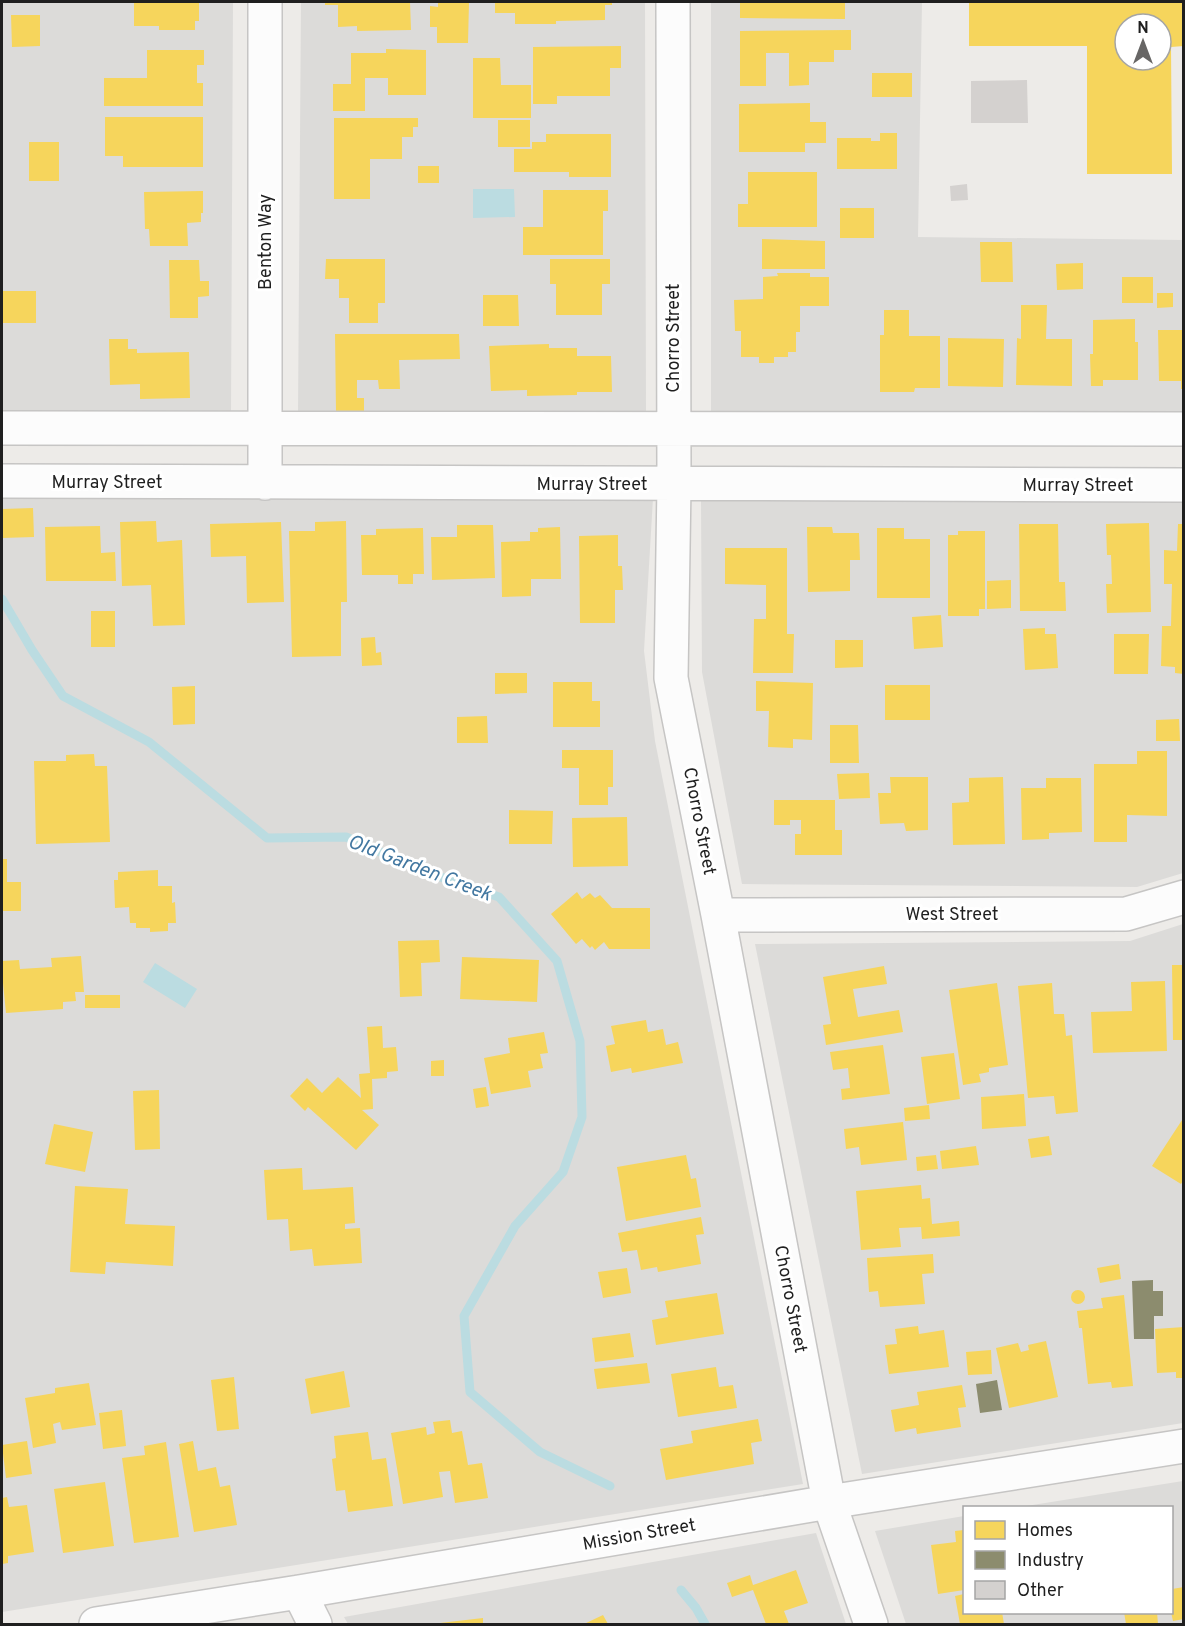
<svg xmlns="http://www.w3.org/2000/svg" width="1185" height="1626" viewBox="0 0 1185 1626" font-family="Overpass,sans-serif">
<rect width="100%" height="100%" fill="#edebe8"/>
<path fill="#dcdbd9" d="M 2,2 L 233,2 L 231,414 L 2,413 Z
M 301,2 L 645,2 L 646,414 L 298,414 Z
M 711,2 L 922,2 L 918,237 L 1183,240 L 1183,412 L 711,414 Z
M 2,497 L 653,498 L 644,651 L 655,741 L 803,1484 L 2,1612 Z
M 1183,499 L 1183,873 L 1137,887 L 742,884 L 702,672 L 701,500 Z
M 1183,924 L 1183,1423 L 862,1474 L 755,944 L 1130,941 Z
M 1183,1481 L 1183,1624 L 906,1624 L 875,1531 L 964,1516 L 964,1612 L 1172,1612 L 1172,1508 L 1020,1507 Z
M 816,1533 L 846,1624 L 348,1624 L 344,1617 Z"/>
<path fill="#bbdce1" d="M 473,189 L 514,189 L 515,217 L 473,218 Z
M 155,963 L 197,989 L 185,1008 L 143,982 Z"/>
<path fill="#f6d55c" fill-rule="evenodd" d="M 134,2 L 199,2 L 199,21 L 195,21 L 195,30 L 159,30 L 159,26 L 134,26 Z
M 325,2 L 410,2 L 411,30 L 357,31 L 357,26 L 338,27 L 338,5 L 325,5 Z
M 438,2 L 469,2 L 468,43 L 437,43 L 437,27 L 430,27 L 430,6 L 438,7 Z
M 495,2 L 612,2 L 612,5 L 605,5 L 605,20 L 556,21 L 556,24 L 515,24 L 515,13 L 495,13 Z
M 740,2 L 845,2 L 845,19 L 740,18 Z
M 969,2 L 1184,2 L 1184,46 L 1171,47 L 1172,174 L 1087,174 L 1087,46 L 969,46 ZM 1125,24 L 1161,24 L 1161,60 L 1125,60 Z
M 11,15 L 40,15 L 40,46 L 12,47 Z
M 851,30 L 851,50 L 834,50 L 834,62 L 809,62 L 809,85 L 789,86 L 789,53 L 766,53 L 766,86 L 740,86 L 740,31 Z
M 621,46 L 621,68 L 610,68 L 610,96 L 557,96 L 557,104 L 533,104 L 533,47 Z
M 386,49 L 426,50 L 426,95 L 388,95 L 388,78 L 365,78 L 365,111 L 333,111 L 333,84 L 351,84 L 351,53 L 386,53 Z
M 147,50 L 204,50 L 204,65 L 197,65 L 197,83 L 203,83 L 203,106 L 104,106 L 104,78 L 147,78 Z
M 473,58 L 500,58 L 501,85 L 531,85 L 531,118 L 473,118 Z
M 872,73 L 912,73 L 912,97 L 872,97 Z
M 810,103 L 810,122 L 826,122 L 826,143 L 805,143 L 805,152 L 739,152 L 739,104 Z
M 105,117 L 203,117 L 203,167 L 123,167 L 123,156 L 105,156 Z
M 334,118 L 418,118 L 418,127 L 413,127 L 413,137 L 402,137 L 402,159 L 370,159 L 370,199 L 334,199 Z
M 498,120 L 530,120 L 530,147 L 498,147 Z
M 880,133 L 897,133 L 897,169 L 837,169 L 837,138 L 871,138 L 871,141 L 880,141 Z
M 546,134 L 611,134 L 611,177 L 569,177 L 569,172 L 514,172 L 514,149 L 532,149 L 532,142 L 546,142 Z
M 29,142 L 59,142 L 59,181 L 29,181 Z
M 418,166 L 439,166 L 439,183 L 418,183 Z
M 748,172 L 817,172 L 817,227 L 738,227 L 738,204 L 748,204 Z
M 543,190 L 608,190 L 608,211 L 603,211 L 603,255 L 523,255 L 523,227 L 543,227 Z
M 203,191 L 203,213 L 201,213 L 201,222 L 187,223 L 188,246 L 150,246 L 149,229 L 145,229 L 144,192 Z
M 840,208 L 874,208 L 874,238 L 840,238 Z
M 762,239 L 825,241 L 825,269 L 762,269 Z
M 980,242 L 1012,242 L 1013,282 L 981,282 Z
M 326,259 L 385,259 L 385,303 L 378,303 L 378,323 L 349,323 L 349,298 L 339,298 L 339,279 L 325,279 Z
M 550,259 L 610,259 L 610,284 L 602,284 L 602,315 L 556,315 L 556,284 L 550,284 Z
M 169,260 L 199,260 L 200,281 L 209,281 L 209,296 L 198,297 L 198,318 L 170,318 Z
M 1083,263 L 1083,289 L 1057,290 L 1056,264 Z
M 777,273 L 810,273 L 810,277 L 829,277 L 829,306 L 800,306 L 800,332 L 796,332 L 796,352 L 788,352 L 788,357 L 774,357 L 774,363 L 759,363 L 759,357 L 741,357 L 741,331 L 735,331 L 734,300 L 763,299 L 763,277 L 778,276 Z
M 1122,277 L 1153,277 L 1153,303 L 1122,303 Z
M 2,291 L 36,291 L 36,323 L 2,323 Z
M 1157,293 L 1173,293 L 1173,307 L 1157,308 Z
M 483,295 L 518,295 L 519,326 L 483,326 Z
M 1021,305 L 1047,305 L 1046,339 L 1072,339 L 1072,386 L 1016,385 L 1017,338 L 1021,339 Z
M 884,310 L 909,310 L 909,336 L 940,336 L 940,388 L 915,388 L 914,392 L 880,392 L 880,335 L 884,335 Z
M 1135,319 L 1135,342 L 1138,342 L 1138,380 L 1103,380 L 1103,386 L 1091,386 L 1090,354 L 1093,354 L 1093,320 Z
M 1158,330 L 1184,330 L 1184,389 L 1181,389 L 1181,381 L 1159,381 Z
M 335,334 L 459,334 L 460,359 L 399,360 L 400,389 L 379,389 L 378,380 L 357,380 L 357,398 L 364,398 L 364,411 L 336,411 Z
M 948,338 L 1004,339 L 1003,387 L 948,386 Z
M 109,339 L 128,339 L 128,349 L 137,349 L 137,353 L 189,352 L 190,398 L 140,399 L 140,384 L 110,385 Z
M 549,344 L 549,348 L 577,348 L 577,356 L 611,356 L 612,392 L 577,392 L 577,395 L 527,396 L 527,390 L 491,391 L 489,346 Z
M 33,508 L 34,537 L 2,538 L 2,509 Z
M 156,521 L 157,542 L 182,540 L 185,625 L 153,626 L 151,585 L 122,586 L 120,522 Z
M 346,521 L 347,602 L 341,602 L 341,656 L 292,657 L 289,531 L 315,531 L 315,522 Z
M 281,522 L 284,602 L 247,603 L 246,556 L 211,557 L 210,524 Z
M 1149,523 L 1151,612 L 1107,613 L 1106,584 L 1112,584 L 1111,555 L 1107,555 L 1106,524 Z
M 1019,524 L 1058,524 L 1059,582 L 1065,582 L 1066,611 L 1020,611 Z
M 1178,524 L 1184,524 L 1184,674 L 1175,673 L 1175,667 L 1161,666 L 1162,626 L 1171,626 L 1172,584 L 1164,584 L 1164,550 L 1177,551 Z
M 457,525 L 493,525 L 495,578 L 432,580 L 431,537 L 457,537 Z
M 100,526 L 101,553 L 115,552 L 116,581 L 46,581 L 45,527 Z
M 560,527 L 561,579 L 531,579 L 531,596 L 502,597 L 501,542 L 530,541 L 530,532 L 538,532 L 538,528 Z
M 807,527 L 832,527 L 833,533 L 859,533 L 860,560 L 850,560 L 850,591 L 808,592 Z
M 423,528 L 424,574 L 413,574 L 413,584 L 398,584 L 398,575 L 362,575 L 361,535 L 376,535 L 376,529 Z
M 877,528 L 904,528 L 904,539 L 930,539 L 930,598 L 877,598 Z
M 958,531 L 985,531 L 985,609 L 979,609 L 979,616 L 948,616 L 948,535 L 958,535 Z
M 618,535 L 618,566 L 622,566 L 623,590 L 615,590 L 615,623 L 580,623 L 579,536 Z
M 725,548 L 787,548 L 787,634 L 794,634 L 793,673 L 753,673 L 754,619 L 766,619 L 766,585 L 725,584 Z
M 1011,580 L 1011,608 L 987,609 L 987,581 Z
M 91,611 L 115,611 L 115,647 L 91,647 Z
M 941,615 L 943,647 L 914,649 L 912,617 Z
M 1045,628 L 1045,634 L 1056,634 L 1058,668 L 1025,670 L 1023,629 Z
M 1114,634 L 1149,634 L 1148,674 L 1114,674 Z
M 375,637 L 376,653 L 381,652 L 382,665 L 362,666 L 361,638 Z
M 835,640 L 863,640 L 863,667 L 835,668 Z
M 495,673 L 527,673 L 527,693 L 495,694 Z
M 756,681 L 813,683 L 812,740 L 793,739 L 793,748 L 768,747 L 769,711 L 756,711 Z
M 553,682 L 592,682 L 592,701 L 600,701 L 600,727 L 553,727 Z
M 885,685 L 930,685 L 930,720 L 885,720 Z
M 195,686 L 195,724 L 173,725 L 172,687 Z
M 487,716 L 488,743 L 457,743 L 457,717 Z
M 1179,719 L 1180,741 L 1156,741 L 1156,720 Z
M 830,725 L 858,725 L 859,763 L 830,763 Z
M 562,750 L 613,750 L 613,787 L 608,787 L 608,805 L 579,805 L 579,768 L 562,768 Z
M 1137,751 L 1167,751 L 1167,816 L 1127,815 L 1127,842 L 1094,842 L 1094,764 L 1137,764 Z
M 94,754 L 95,766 L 107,766 L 110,842 L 36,844 L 34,761 L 66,761 L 66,755 Z
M 869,773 L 870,798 L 839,799 L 837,774 Z
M 890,777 L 928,777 L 928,830 L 906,831 L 904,823 L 880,824 L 878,793 L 891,793 Z
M 1003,777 L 1005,844 L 953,845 L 952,803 L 969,802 L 969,778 Z
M 1046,778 L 1081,778 L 1082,832 L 1049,833 L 1049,839 L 1022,840 L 1021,788 L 1046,788 Z
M 774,800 L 835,800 L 835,830 L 842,830 L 842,855 L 795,855 L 795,834 L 801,834 L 801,820 L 790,820 L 790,825 L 774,825 Z
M 509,810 L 553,811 L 552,844 L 509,844 Z
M 627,817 L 628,866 L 573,867 L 572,818 Z
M 2,859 L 7,859 L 7,882 L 21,882 L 21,911 L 2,911 Z
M 158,870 L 158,886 L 172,886 L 172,903 L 175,902 L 176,923 L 168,923 L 168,931 L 150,932 L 150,928 L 136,928 L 136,923 L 130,923 L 129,907 L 115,908 L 114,880 L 118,880 L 118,872 Z
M 577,892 L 582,899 L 590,893 L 595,898 L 600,895 L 612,908 L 650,908 L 650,949 L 609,949 L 604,942 L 595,950 L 592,946 L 590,948 L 582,939 L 576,944 L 551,914 Z
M 439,940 L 440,962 L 421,963 L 422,996 L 400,997 L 398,941 Z
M 81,956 L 84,992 L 75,992 L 76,1001 L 63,1002 L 63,1009 L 6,1013 L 3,983 L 2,983 L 2,961 L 19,960 L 20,969 L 52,967 L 51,958 Z
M 462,957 L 539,960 L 537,1002 L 460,999 Z
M 1172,965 L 1184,965 L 1184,1040 L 1173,1040 Z
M 884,966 L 887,984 L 853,989 L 858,1017 L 899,1010 L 903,1032 L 826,1045 L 823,1025 L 831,1024 L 823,977 Z
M 1165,981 L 1167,1051 L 1093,1053 L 1091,1012 L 1132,1011 L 1131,982 Z
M 997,983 L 1008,1065 L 989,1068 L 989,1072 L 979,1074 L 981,1082 L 963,1085 L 949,990 Z
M 1052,983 L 1054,1014 L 1064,1014 L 1066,1036 L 1072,1035 L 1078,1112 L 1056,1114 L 1054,1096 L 1028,1098 L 1018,986 Z
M 85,995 L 120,995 L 120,1008 L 85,1008 Z
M 646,1020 L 648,1032 L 663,1029 L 666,1045 L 678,1042 L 683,1063 L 632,1073 L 631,1068 L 611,1072 L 606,1046 L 615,1044 L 611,1026 Z
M 382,1026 L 383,1048 L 396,1047 L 398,1071 L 387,1072 L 387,1078 L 372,1079 L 373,1109 L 362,1110 L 379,1125 L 356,1150 L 308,1107 L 305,1111 L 290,1096 L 307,1078 L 322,1093 L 338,1077 L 361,1098 L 359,1074 L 370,1073 L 367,1027 Z
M 544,1032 L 548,1053 L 540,1054 L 543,1068 L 528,1071 L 531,1087 L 491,1094 L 484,1058 L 510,1053 L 508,1038 Z
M 883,1045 L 890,1094 L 842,1100 L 841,1089 L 850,1088 L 848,1068 L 833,1070 L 830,1052 Z
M 954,1053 L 960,1099 L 927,1104 L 921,1057 Z
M 444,1060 L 444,1076 L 431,1076 L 431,1061 Z
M 486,1087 L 489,1106 L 476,1108 L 473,1089 Z
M 159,1090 L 160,1149 L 135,1150 L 133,1091 Z
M 1024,1094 L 1026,1126 L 982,1129 L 981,1097 Z
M 929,1105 L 930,1119 L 905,1121 L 904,1108 Z
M 1184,1117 L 1184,1179 L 1181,1184 L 1152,1166 Z
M 903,1122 L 907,1160 L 861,1165 L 859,1147 L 846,1149 L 844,1129 Z
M 54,1124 L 93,1132 L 85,1172 L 45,1164 Z
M 1049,1136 L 1052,1155 L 1031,1158 L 1028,1139 Z
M 976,1146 L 979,1165 L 942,1169 L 940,1151 Z
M 686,1155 L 691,1179 L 696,1178 L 701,1207 L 626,1221 L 617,1167 Z
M 936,1155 L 938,1169 L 917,1171 L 916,1157 Z
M 302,1168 L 303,1190 L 353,1187 L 355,1223 L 345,1224 L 345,1229 L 360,1228 L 362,1263 L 314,1266 L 312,1249 L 290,1251 L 288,1219 L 267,1220 L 264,1170 Z
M 921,1185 L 922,1199 L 930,1198 L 932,1224 L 959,1221 L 960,1236 L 922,1239 L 921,1227 L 899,1228 L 901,1247 L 861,1250 L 856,1191 Z
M 75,1186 L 128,1189 L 125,1224 L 175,1226 L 173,1266 L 106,1262 L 105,1274 L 70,1272 Z
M 701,1217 L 704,1234 L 696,1235 L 701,1264 L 658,1272 L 657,1267 L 641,1270 L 637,1250 L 622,1252 L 618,1233 Z
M 933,1254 L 934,1273 L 922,1274 L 925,1304 L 880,1307 L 878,1291 L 869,1292 L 867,1258 Z
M 1119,1264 L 1121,1279 L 1100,1283 L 1097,1268 Z
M 627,1268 L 631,1293 L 603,1298 L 598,1272 Z
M1071 1297a7 7 0 1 1 14 0a7 7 0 1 1-14 0Z
M 717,1293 L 724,1334 L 656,1345 L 652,1320 L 668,1317 L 665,1301 Z
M 1124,1295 L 1133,1386 L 1112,1388 L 1111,1382 L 1088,1384 L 1082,1328 L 1079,1328 L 1077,1311 L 1103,1308 L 1101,1298 Z
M 918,1326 L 919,1334 L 944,1330 L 949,1367 L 889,1374 L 885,1345 L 897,1344 L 895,1329 Z
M 1184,1327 L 1184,1378 L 1176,1378 L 1176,1372 L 1157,1373 L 1155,1329 Z
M 630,1333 L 634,1357 L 595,1362 L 592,1338 Z
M 1046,1341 L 1058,1397 L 1009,1408 L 996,1348 L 1018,1343 L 1021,1352 L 1029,1350 L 1028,1345 Z
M 991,1350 L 992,1374 L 968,1375 L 966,1352 Z
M 647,1363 L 650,1383 L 597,1389 L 594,1369 Z
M 716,1367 L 719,1387 L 733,1385 L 737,1408 L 678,1417 L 671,1374 Z
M 344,1371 L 350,1407 L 311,1414 L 305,1379 Z
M 234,1377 L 239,1429 L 217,1431 L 211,1380 Z
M 89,1383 L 96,1425 L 62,1430 L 60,1422 L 53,1424 L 56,1443 L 33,1448 L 25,1398 L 55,1393 L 55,1388 Z
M 962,1385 L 966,1407 L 958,1408 L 961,1427 L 917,1434 L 916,1428 L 895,1432 L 891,1410 L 919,1405 L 917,1392 Z
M 122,1410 L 126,1446 L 103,1449 L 99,1413 Z
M 758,1419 L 762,1441 L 751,1443 L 754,1464 L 666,1480 L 660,1449 L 693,1443 L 691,1431 Z
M 450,1420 L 452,1433 L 462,1431 L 468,1465 L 482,1463 L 488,1498 L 455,1503 L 450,1471 L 439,1472 L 443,1497 L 403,1504 L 391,1433 L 426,1427 L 427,1435 L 435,1433 L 433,1422 Z
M 368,1432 L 372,1460 L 386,1458 L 393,1506 L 348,1512 L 345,1490 L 336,1491 L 332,1459 L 336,1458 L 334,1436 Z
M 27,1441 L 32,1474 L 6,1478 L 2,1445 Z
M 193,1441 L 198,1471 L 216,1467 L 220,1487 L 230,1485 L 237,1525 L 194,1532 L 179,1444 Z
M 166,1442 L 179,1537 L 134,1543 L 122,1458 L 145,1455 L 144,1446 Z
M 105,1482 L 114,1546 L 63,1553 L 54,1489 Z
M 7,1497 L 9,1507 L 27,1505 L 34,1552 L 8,1556 L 8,1563 L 2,1564 L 2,1498 Z
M 964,1530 L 964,1590 L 938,1594 L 931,1545 L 956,1542 L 955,1531 Z
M 796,1570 L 808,1603 L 784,1611 L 789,1624 L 766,1624 L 753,1590 L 732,1597 L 727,1583 L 750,1575 L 753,1585 Z
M 1184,1587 L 1184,1619 L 1173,1621 L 1171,1612 L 1172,1589 Z
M 964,1594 L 964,1612 L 1002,1612 L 1004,1624 L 960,1624 L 955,1596 Z
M 1124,1612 L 1157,1612 L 1158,1624 L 1126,1624 Z
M 603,1615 L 608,1624 L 584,1624 Z
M 483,1618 L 483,1624 L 440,1624 L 440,1623 Z"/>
<path fill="#8c8c6e" d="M 1153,1280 L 1153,1291 L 1163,1291 L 1163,1316 L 1154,1316 L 1154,1339 L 1134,1339 L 1132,1281 Z
M 997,1380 L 1002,1410 L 980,1413 L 976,1384 Z"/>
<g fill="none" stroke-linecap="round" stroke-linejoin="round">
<path stroke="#bbdce1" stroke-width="9" d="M 2,599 L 32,650 L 63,696 L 149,742 L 267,838 L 346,837 L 429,873 L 499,897 L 557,961 L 580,1041 L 582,1117 L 563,1172 L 515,1226 L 464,1316 L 470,1392 L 540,1452 L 610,1486
M 681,1590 L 696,1608 L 705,1624"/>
</g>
<path fill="#d4d1cf" d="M 1027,80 L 1028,123 L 971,123 L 971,81 Z
M 967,184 L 968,200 L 951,201 L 950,186 Z"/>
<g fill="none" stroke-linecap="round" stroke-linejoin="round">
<g stroke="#c6c5c4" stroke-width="36">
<path id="minor" d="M 265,2 L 265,483
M 673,2 L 674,484 L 671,678 L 718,915 L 829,1502 L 871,1624
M 2,428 L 1184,429
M 2,481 L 1184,485
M 718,915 L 1126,914 L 1184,897
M 299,1592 L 315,1624
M 96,1624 L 299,1592 L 829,1502 L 1184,1446"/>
</g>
<use href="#minor" stroke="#fcfcfc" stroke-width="33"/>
</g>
<g text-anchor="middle" stroke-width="6" stroke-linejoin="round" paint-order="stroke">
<g font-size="18" fill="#1f1f1f" stroke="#fff">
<text transform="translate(265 242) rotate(-90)" y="6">Benton Way</text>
<text transform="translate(673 338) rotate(-90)" y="6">Chorro Street</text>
<text x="107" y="488">Murray Street</text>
<text x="592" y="490">Murray Street</text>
<text x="1078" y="491">Murray Street</text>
<text transform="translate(700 821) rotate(79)" y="6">Chorro Street</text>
<text x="952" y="920">West Street</text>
<text transform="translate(791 1299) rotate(79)" y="6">Chorro Street</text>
<text transform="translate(639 1534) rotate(-10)" y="6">Mission Street</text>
</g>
<g font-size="20" font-style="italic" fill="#4378a1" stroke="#fff">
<text transform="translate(420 867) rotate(21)" y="7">Old Garden Creek</text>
</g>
</g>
<rect width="1185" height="1626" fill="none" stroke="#1f1f1f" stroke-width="6"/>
<rect x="963" y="1506" width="210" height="108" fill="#ffffff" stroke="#a5a5a5" stroke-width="1.5"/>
<rect x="975" y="1521" width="30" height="18" fill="#f6d55c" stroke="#a5a5a5" stroke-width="1.5"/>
<text x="1017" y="1536" font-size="18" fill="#1f1f1f">Homes</text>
<rect x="975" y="1551" width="30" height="18" fill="#8c8c6e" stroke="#a5a5a5" stroke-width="1.5"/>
<text x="1017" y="1566" font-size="18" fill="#1f1f1f">Industry</text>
<rect x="975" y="1581" width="30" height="18" fill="#d4d1cf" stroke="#a5a5a5" stroke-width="1.5"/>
<text x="1017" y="1596" font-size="18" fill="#1f1f1f">Other</text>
<g transform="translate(1143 42)"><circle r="28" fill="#ffffff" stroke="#a5a5a5" stroke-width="1.5"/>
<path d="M0-4.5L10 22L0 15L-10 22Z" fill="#676665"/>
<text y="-9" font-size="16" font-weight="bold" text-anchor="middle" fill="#1f1f1f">N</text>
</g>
</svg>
